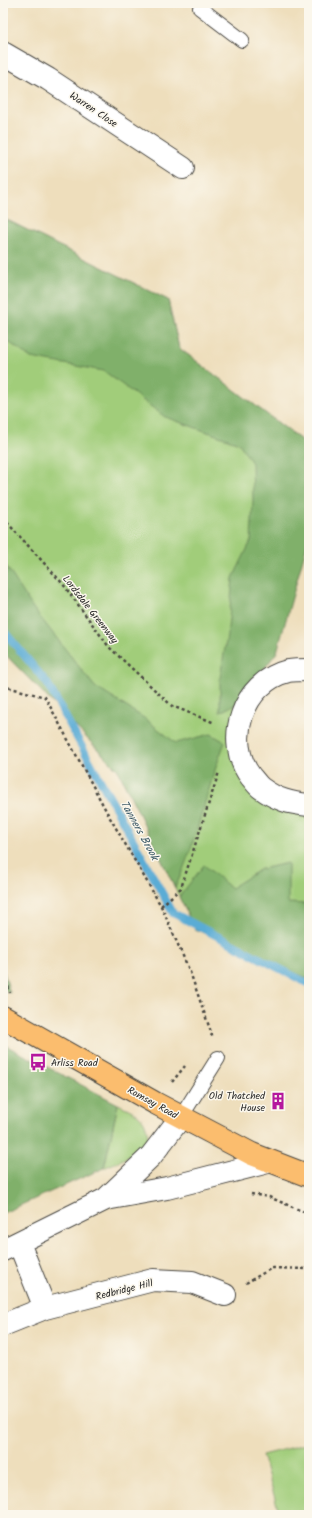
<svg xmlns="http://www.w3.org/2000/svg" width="312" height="1518" viewBox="0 0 312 1518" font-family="Kalam,sans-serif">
<rect width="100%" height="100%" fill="#fbf7ec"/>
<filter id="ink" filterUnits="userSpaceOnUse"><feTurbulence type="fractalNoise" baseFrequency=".025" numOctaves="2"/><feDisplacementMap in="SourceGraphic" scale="8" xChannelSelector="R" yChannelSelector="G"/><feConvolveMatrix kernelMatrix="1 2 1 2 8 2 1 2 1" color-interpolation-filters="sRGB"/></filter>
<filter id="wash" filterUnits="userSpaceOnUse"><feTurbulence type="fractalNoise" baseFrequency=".012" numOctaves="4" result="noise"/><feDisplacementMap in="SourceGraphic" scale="16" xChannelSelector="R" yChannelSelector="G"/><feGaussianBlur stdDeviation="0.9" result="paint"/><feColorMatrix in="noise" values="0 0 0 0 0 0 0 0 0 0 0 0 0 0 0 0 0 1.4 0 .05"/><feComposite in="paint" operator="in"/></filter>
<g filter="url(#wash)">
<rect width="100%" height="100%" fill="#eedebc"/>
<path fill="#a1cd7a" stroke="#667c52" d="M 3,218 L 168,300 L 179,348 L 309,446 L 277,652 L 257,676 L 238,770 L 309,812 L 309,979 L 195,929 L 118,770 L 3,652 Z
M 118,1104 C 137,1113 147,1116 148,1140 L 139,1152 L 104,1168 Z
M 309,1443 L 308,1515 L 280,1515 L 262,1455 Z"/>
<path fill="#80b06a" stroke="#566e4a" d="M 3,218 L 168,300 L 179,348 L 309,446 L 309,537 L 277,652 L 238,703 L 220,712 L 220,678 L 228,629 L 233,578 L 251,541 L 253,500 L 252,463 L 239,443 L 165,417 L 104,371 L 31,358 L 3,338 Z
M 3,561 L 33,608 L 95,687 L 144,718 L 176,743 L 211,734 L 225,742 C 206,790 197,842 175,888 L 118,770 L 3,652 Z
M 288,863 L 288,903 L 309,904 L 309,979 L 195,929 L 179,897 L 204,865 L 231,888 L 261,869 Z
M 3,969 L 10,993 L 3,989 Z
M 3,1044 L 118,1104 L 104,1168 L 3,1213 Z"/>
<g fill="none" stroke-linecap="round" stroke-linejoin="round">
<path stroke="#5aacd5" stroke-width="8" d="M 3,630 L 47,683 L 173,913 L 309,984"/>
</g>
</g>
<g filter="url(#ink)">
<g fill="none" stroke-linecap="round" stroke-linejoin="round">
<g stroke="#484641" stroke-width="16">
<path id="service" d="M 200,8 L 242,40
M 181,1117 L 218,1058"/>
</g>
<g stroke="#484641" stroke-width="24">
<path id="minor" d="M 3,53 L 48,79 L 183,168
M 309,670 C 302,670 294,670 288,671 C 243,682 223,741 251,777 C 254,780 257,785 261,788 C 277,800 290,803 309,805
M 106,1199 L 151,1156 L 181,1117
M 19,1243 L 45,1308 L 153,1280 L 192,1282 L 225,1295
M 3,1250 L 106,1199 L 167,1188 L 268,1162
M 3,1325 L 45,1308"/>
</g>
<g stroke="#484641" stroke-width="24">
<path id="primary" d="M 3,1017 L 155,1103 L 252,1154 L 309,1176"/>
</g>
<path stroke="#484641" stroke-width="2.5" stroke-dasharray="3 3" stroke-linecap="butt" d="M 3,518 L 63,584 L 109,647 L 172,706 L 215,723
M 3,686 L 45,697 L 109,816 L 161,906 L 190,972 L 212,1035 L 209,1038
M 161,906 L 181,888 L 219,772
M 3,969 L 10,993
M 172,1082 L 185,1066
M 251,1194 L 269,1197 L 309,1214
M 246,1283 L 272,1268 L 309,1269"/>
<use href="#service" stroke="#fff" stroke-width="14"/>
<use href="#minor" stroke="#fff" stroke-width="22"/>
<use href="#primary" stroke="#fbbd6e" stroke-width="22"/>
</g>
</g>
<defs>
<g id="bus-bare" transform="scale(1.38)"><path d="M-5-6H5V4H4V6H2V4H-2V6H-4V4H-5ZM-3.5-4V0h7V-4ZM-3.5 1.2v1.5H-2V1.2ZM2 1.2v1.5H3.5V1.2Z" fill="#b5179e" stroke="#fbf7ec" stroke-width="2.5" paint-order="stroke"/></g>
<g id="building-bare" transform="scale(1.38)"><path d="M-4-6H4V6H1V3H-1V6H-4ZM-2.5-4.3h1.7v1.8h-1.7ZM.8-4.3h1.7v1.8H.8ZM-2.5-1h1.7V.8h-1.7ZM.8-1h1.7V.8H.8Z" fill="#b5179e" stroke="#fbf7ec" stroke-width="2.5" paint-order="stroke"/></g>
</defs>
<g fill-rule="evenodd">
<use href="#bus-bare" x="38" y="1062"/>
<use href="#building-bare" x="278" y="1101"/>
</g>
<g text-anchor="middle" stroke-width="3" stroke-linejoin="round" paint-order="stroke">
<g font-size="10" fill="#2b2b2b" stroke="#fbf7ec">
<text transform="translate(94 109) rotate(34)" y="4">Warren Close</text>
<text transform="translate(91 609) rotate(52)" y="4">Lordsdale Greenway</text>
<text transform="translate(153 1102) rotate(29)" y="4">Romsey Road</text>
<text transform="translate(124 1289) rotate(-14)" y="4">Redbridge Hill</text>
</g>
<g font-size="10" fill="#2b2b2b" stroke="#fbf7ec" text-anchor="start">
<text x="51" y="1066">Arliss Road</text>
<text x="265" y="1099" text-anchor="end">Old Thatched<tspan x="265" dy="12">House</tspan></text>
</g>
<g font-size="11" font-style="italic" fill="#3b5866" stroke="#fbf7ec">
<text transform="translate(140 830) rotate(61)" y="4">Tanners Brook</text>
</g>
</g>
<rect width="312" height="1518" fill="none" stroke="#fbf7ec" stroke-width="16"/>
</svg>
